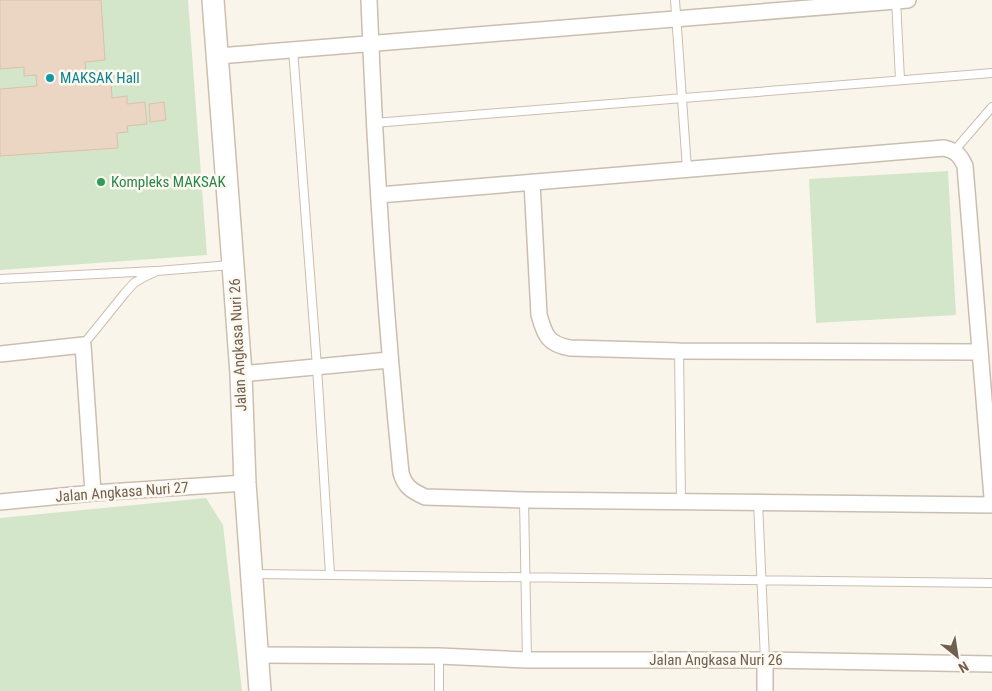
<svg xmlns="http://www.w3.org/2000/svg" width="992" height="691" viewBox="0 0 992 691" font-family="'Roboto Condensed',sans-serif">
<rect width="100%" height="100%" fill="#faf5ea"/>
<path fill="#d3e6ca" d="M 0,0 L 188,0 L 207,255 L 0,270 Z
M 948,171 L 956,315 L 816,323 L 809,179 Z
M 206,498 L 223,525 L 242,691 L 0,691 L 0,518 Z"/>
<path fill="#ead6c3" stroke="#dcc0a7" d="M 0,0 L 101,0 L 105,60 L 85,62 L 86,71 L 64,73 L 65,84 L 111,81 L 112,98 L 127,96 L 127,104 L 145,102 L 147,124 L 127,126 L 128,132 L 117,133 L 118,148 L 0,156 L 0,89 L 37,86 L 36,75 L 24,76 L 24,67 L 0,69 Z
M 164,102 L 166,120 L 150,122 L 149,104 Z"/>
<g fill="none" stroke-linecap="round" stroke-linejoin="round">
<g stroke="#cbbeb1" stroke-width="10">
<path id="lane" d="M 675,0 L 687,169
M 896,0 L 900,80
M 293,49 L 317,367 L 330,574
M 374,123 L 992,73
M 954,151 L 992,107
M 0,279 L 155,271
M 83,345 L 125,293 L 134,283 L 144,277 L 157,271 L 231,265
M 679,351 L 681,501
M 524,500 L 527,660
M 758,502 L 765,660
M 253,574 L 992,583
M 439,691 L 439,656"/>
</g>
<g stroke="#cbbeb1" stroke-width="18">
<path id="street" d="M 369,0 C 375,158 385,316 401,473 C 405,487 412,491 425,497 L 524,500 L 992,505
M 218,56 L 908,0
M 532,182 L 539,315 C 545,336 548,344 570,348 L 679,351 L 980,352
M 379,195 L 944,148 C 956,151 960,155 965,166 L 992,497
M 0,354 L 83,345 L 93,493
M 241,374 L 389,360
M 0,502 L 93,493 L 245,483
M 257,655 L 439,656 L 527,660 L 765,660 L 992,664
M 765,660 L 765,691"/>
</g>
<g stroke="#cdbfaf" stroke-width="24">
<path id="secondary" d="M 213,0 L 233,265 L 241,374 L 245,483 L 260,691"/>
</g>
<use href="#lane" stroke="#fff" stroke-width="8"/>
<use href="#street" stroke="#fff" stroke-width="15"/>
<use href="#secondary" stroke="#fff" stroke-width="21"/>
</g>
<circle fill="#0f9aa8" stroke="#fdf9f0" stroke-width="2" cx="50" cy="78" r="5"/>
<circle fill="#2e9e5b" stroke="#fdf9f0" stroke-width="2" cx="101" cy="182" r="5"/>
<g text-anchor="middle" stroke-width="5" stroke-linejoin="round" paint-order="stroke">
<g font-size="15" fill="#0d838f" stroke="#fdf9f0" text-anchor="start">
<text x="60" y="83">MAKSAK Hall</text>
</g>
<g font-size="15" fill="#27864d" stroke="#fdf9f0" text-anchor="start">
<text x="111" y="187">Kompleks MAKSAK</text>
</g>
<g font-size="15" fill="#715f50" stroke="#fdf9f0">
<text transform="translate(238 345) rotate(-93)" y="5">Jalan Angkasa Nuri 26</text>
<text transform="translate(122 492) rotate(-4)" y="5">Jalan Angkasa Nuri 27</text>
<text x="716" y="665">Jalan Angkasa Nuri 26</text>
</g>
</g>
<g transform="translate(957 656) rotate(150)" stroke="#fdf9f0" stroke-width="4" paint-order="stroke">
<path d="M0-4L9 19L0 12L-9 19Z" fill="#715f50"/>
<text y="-8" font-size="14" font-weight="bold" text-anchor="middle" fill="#715f50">N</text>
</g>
</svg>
